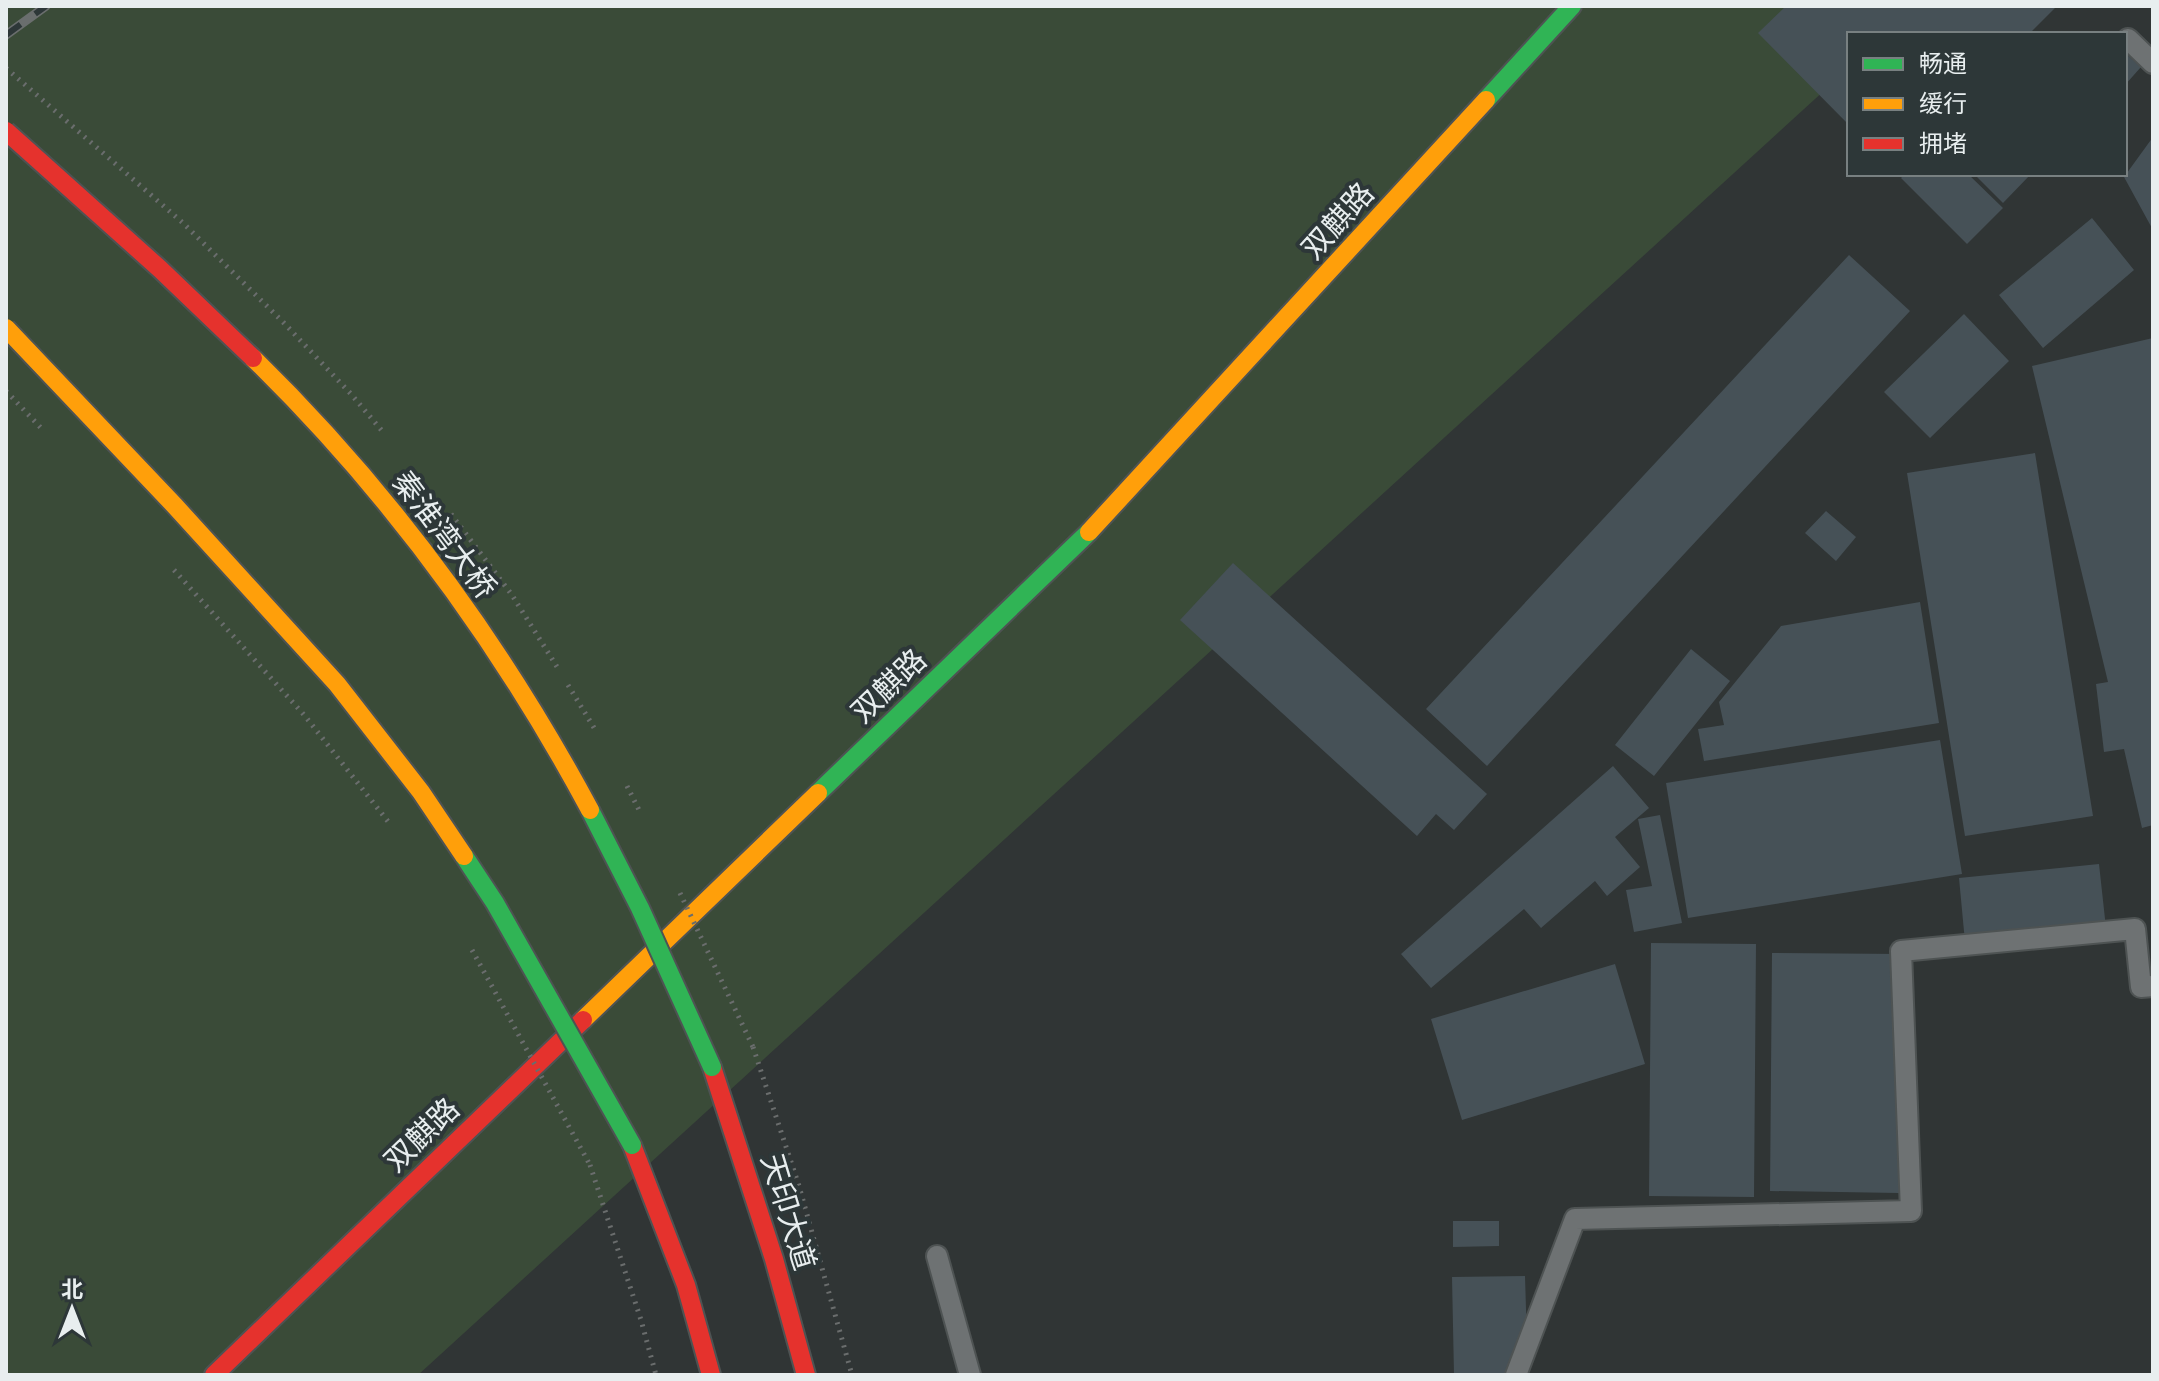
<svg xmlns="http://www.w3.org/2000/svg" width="2159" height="1381" viewBox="0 0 2159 1381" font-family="'Titillium Web','Noto Sans SC',sans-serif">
<rect width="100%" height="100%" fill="#303535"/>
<path fill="#3a4b38" d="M 6,6 L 1917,6 L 1849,34 L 1849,68 L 418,1375 L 6,1375 Z"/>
<path fill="#465157" d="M 1786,6 L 2057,6 L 2029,34 L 1849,34 L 1849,125 L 1758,33 Z
M 2125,53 L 2141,67 L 2125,85 Z
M 2153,137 L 2153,230 L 2124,177 Z
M 1905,174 L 1968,174 L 2003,208 L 1967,244 L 1901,178 Z
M 1974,174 L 2031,174 L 2003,203 Z
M 2092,218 L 2134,270 L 2043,348 L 1999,295 Z
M 1849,255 L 1910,311 L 1487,766 L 1426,709 Z
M 1964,314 L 2009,361 L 1930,438 L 1884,392 Z
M 2153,338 L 2153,825 L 2142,828 L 2124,749 L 2104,752 L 2096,684 L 2108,682 L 2032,366 Z
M 2035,453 L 2093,816 L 1965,836 L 1907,473 Z
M 1826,511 L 1856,537 L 1836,561 L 1805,533 Z
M 1233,563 L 1487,794 L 1454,830 L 1436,814 L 1417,836 L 1180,620 Z
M 1920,602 L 1939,723 L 1704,761 L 1698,729 L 1724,725 L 1719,702 L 1781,626 Z
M 1691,649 L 1730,681 L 1654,776 L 1615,745 Z
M 1940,740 L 1962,874 L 1688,918 L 1666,783 Z
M 1613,766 L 1649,808 L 1615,837 L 1640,867 L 1607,896 L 1595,881 L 1541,928 L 1524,909 L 1431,988 L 1401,954 Z
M 1660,815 L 1682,923 L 1634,932 L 1626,890 L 1652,886 L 1638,819 Z
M 2099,864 L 2106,928 L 1965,942 L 1959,878 Z
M 1651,943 L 1756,944 L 1754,1197 L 1649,1196 Z
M 1772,953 L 1901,954 L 1899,1193 L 1770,1191 Z
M 1615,964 L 1645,1064 L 1462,1120 L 1431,1019 Z
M 1453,1221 L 1499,1221 L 1499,1246 L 1453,1247 Z
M 1525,1276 L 1528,1375 L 1454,1375 L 1452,1277 Z"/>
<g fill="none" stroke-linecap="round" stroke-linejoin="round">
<g stroke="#4e5353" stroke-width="24">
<path id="lane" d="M 2128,39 L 2153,63
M 937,1256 L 970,1375
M 1516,1375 L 1575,1219 L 1911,1211 L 1901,951 L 2135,929 L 2141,987 L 2153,986"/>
</g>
<g stroke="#4e5353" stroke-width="22">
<path id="fast" d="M 1486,100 L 1572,6
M 818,793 L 1089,532"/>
</g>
<g stroke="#4e5353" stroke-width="22">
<path id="slow" d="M 1089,532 L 1486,100
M 583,1020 L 818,793"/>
</g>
<g stroke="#4e5353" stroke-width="22">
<path id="jam" d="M 712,1067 L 774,1259 L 806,1375
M 632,1145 L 686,1285 L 711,1375
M 214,1375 L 583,1020"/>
</g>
<path stroke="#6a6d6d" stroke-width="5" stroke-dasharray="2 6" stroke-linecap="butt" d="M 753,1047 L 799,1186 L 852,1375
M 590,1165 L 641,1320 L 656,1375"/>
<use href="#lane" stroke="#6e7273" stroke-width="20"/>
<use href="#fast" stroke="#30b455" stroke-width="18"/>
<use href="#slow" stroke="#ff9f0a" stroke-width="18"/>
<use href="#jam" stroke="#e5322d" stroke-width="18"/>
<g stroke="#6a6e6e" stroke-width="9">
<path id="rail" d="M 6,35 L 46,6"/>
</g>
<use href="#rail" stroke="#2d3738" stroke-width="6" stroke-dasharray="18" stroke-linecap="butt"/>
<g stroke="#4e5353" stroke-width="22" stroke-linecap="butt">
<path id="fast-bridge" d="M 590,810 L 640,908 L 712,1067
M 464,856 L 495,903 L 632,1145"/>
</g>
<g stroke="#4e5353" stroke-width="22" stroke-linecap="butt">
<path id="slow-bridge" d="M 6,328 L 175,506 L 337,684 L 421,792 L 464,856
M 253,358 C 388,490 501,644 590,810"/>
</g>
<g stroke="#4e5353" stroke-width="22" stroke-linecap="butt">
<path id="jam-bridge" d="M 6,131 L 160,269 L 253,358"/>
</g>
<path stroke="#6a6d6d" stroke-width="5" stroke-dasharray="2 6" stroke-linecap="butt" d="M 6,68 L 183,223 L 283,322 L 351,394 L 383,432
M 6,391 L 41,428
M 451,514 L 512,595 L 559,670
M 174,570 L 305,716 L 390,824
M 568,685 L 596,731
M 627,786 L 640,812
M 680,893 L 753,1047
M 472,950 L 590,1165"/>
<use href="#fast-bridge" stroke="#30b455" stroke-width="18"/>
<use href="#slow-bridge" stroke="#ff9f0a" stroke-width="18"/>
<use href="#jam-bridge" stroke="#e5322d" stroke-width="18"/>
</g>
<g text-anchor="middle" stroke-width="8" stroke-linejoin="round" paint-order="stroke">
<g font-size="30" fill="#e8eeef" stroke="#2d3738">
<text transform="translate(1338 221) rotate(-48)" y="10">双麒路</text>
<text transform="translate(444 535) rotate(53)" y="10">秦淮湾大桥</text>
<text transform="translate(889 686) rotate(-44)" y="10">双麒路</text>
<text transform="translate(422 1135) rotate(-44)" y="10">双麒路</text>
<text transform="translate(788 1212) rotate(73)" y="10">天印大道</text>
</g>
</g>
<rect width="2159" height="1381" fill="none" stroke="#e8eeef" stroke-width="16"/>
<rect x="1847" y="32" width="280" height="144" fill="#2d3738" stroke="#788081" stroke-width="2"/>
<rect x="1863" y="58" width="40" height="12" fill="#30b455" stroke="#788081" stroke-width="2"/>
<text x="1919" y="72" font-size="24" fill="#e8eeef">畅通</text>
<rect x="1863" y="98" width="40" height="12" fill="#ff9f0a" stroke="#788081" stroke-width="2"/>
<text x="1919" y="112" font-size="24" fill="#e8eeef">缓行</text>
<rect x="1863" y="138" width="40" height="12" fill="#e5322d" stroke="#788081" stroke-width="2"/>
<text x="1919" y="152" font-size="24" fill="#e8eeef">拥堵</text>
<g transform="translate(72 1309)" stroke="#2d3738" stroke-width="6" paint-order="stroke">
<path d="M0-6L14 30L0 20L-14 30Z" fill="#e8eeef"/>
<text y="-12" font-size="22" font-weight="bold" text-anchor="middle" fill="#e8eeef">北</text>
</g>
</svg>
